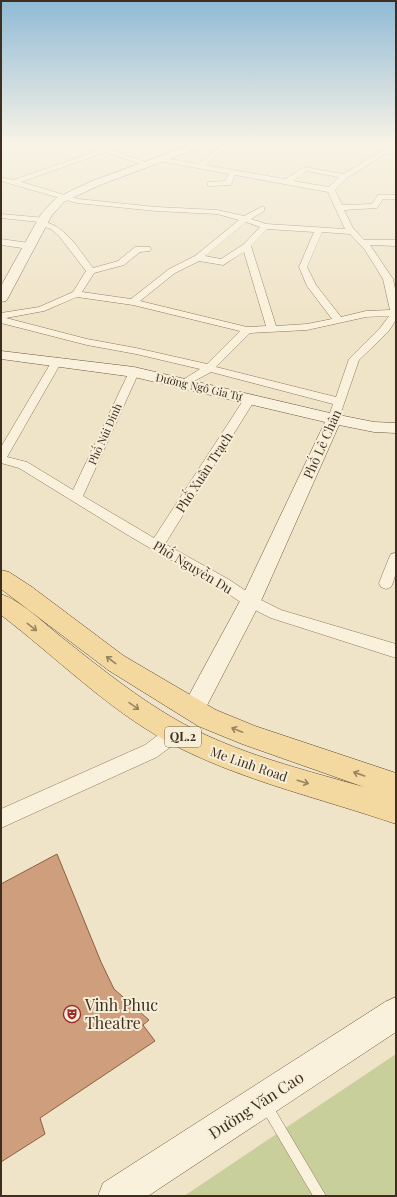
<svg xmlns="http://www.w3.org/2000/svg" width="397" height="1197" viewBox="0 0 397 1197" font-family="'Playfair Display',serif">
<rect width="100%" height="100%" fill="#f0e4c8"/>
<path fill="#c9cf9b" d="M 396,1054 L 396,1196 L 184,1196 Z"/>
<path fill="#cf9f7d" stroke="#8d5f41" d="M 57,854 L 101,962 L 114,989 L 149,1020 L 143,1025 L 155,1041 L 40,1118 L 45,1134 L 1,1162 L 1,884 Z"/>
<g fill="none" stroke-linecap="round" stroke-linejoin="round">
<g stroke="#8d765c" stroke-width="1">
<path id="lane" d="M 267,1101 L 271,1103 L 326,1196 L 313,1196 L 263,1111 L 261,1107 L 263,1103 Z"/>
</g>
<g stroke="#8d765c" stroke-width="1">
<path id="street" d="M 87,144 C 95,143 99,147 106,147 C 110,147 118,144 125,144 L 124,145 L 112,150 L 150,164 L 148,165 L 144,165 L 106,152 L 21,182 L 78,199 L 156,207 L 217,210 L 244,216 L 261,207 L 264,207 L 264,211 L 251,219 L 266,224 L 345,229 L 328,192 L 235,175 L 231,185 L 211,186 L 208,186 L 208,182 L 225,181 L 229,174 L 160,161 L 157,159 L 160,157 L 198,164 L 224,144 L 231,144 L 205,165 L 285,179 L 305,167 L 343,174 L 384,150 L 396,151 L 396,155 L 387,153 L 347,178 L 335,190 L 342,205 L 372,204 L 378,195 L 396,195 L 396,199 L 383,199 L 377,208 L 344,210 L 353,228 L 364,240 L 396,240 L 396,246 L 370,245 L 393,279 L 396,293 L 396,320 L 388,332 L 359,360 L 338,421 L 330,421 L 328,419 L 333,404 L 211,372 L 185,386 L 181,385 L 179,383 L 181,381 L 200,369 L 136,354 L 87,345 L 1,323 L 1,313 L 39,307 L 73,292 L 86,271 L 59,236 L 51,229 L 39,225 L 39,222 L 1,218 L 1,214 L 46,218 L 46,222 C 68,229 79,250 93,268 L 118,261 L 135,247 L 150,247 L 151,249 L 150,251 L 140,252 L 124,265 L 94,273 L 82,292 L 131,299 L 169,269 L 195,256 L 239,220 L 217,214 L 156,211 L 77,203 L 1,181 L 1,177 L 13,180 L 100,150 ZM 306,171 L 339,177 L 329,187 L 293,181 ZM 246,222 L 260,227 L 244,244 L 221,259 L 205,256 ZM 267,229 L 314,232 L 299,267 L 307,286 L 332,319 L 307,324 L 276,326 L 251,246 ZM 322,232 L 350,234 L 365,250 L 383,279 L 390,310 L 366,311 L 341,317 L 316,285 L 307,267 ZM 244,252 L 266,326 L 247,327 L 140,301 L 175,273 L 199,261 L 223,265 ZM 77,297 L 133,305 L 240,331 L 207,364 L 136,348 L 87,339 L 6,318 L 44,311 ZM 389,316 L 380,328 L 349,359 L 336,397 L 216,367 L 250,333 L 307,330 L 366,317 Z
M 1,239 L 29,243 L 33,246 L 29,249 L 1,245 Z
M 57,358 L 62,361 L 7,457 L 27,462 L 73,490 L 129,372 L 130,370 L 138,370 L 139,372 L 83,496 L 154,538 L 246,396 L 254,396 L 256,398 L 165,544 L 228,579 L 255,597 L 281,610 L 396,644 L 396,658 L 271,618 L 245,605 L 218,587 L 131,537 L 19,468 L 1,463 L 1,447 L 52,361 Z
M 396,553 C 396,565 397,576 391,587 L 386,589 L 381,587 L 379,583 L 389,558 L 391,554 Z
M 175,725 L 181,727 L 184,733 L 181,739 L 157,757 L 1,828 L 1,809 L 145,745 L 169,727 Z"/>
</g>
<g stroke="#6f573f" stroke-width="1">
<path id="secondary" d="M 193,144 L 206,144 L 204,146 L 100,185 L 64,202 L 52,215 L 8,298 L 6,301 L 1,302 L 1,286 L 41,214 L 56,198 L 92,181 Z
M 1,351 L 134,367 L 334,414 L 374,422 L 396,423 L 396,433 L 374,432 L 339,425 L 261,601 L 201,717 L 193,720 L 185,717 L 181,710 L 240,601 L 325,422 L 134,377 L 1,359 Z
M 396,997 L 396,1032 L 148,1196 L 98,1196 L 103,1183 L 385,1002 Z"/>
</g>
<g stroke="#5b4430" stroke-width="1">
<path id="primary" d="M 1,570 L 9,572 L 32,587 L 124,656 L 216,710 L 255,726 L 396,773 L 396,824 C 320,798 239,780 168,742 C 106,708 56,657 1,615 L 1,594 C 21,601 44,623 60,636 C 93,662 125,688 160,710 C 222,750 294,767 364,787 L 242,744 L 198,726 L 108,670 L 1,589 Z"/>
</g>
<use href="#lane" fill="#faf1dc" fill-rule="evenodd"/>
<use href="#street" fill="#faf1dc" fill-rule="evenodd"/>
<use href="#secondary" fill="#faf1dc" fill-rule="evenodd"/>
<use href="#primary" fill="#f3d9a0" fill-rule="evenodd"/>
</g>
<defs><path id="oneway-shaft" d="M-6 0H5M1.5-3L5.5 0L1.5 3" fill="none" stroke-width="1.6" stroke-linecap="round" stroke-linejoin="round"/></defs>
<g stroke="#988460">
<use href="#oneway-shaft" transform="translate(32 627) rotate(38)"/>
<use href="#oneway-shaft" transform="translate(111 660) rotate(-143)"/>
<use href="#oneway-shaft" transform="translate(134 706) rotate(35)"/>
<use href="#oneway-shaft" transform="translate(237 730) rotate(-158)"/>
<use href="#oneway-shaft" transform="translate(359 774) rotate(-161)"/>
<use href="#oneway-shaft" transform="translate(303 782) rotate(17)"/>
</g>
<linearGradient id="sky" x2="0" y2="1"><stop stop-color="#8fbad6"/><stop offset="0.46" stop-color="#f8f3e6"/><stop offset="1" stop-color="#f8f3e6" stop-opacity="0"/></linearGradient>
<rect width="397" height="311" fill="url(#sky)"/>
<defs>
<g id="theatre-ring" transform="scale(0.9)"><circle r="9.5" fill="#f7eed8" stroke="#9e2a2b" stroke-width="1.5"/><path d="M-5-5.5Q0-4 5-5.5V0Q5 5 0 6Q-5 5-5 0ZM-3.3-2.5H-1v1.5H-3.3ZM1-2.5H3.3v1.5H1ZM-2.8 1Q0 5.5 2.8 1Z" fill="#9e2a2b"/></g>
</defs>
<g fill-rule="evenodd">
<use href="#theatre-ring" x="72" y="1014"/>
</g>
<g text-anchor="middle" stroke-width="4" stroke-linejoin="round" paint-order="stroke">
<g font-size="11" fill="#3d2e20" stroke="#f7eed8">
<text transform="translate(199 387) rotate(13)" y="4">Đường Ngô Gia Tự</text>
<text transform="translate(105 434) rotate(-66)" y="4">Phố Núi Đinh</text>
</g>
<rect fill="#f7eed8" stroke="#756857" stroke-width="1" x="165" y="727" width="36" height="20" rx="3"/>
<g font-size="12" font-weight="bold" fill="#3d2e20">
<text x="183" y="741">QL.2</text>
</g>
<g font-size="13" fill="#3d2e20" stroke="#f7eed8">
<text transform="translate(322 444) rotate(-66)" y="5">Phố Lê Chân</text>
<text transform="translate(204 472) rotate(-57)" y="5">Phố Xuân Trạch</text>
<text transform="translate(193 567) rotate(31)" y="5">Phố Nguyễn Du</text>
<text transform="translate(249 764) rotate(19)" y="5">Me Linh Road</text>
</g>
<g font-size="16" fill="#3d2e20" stroke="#f7eed8" text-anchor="start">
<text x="85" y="1011">Vinh Phuc<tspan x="85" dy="18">Theatre</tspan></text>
</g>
<g font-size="16" fill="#3d2e20" stroke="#f7eed8">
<text transform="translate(256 1105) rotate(-33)" y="6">Đường Văn Cao</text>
</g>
</g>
<rect width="397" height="1197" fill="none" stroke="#3d2e20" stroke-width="4"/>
</svg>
